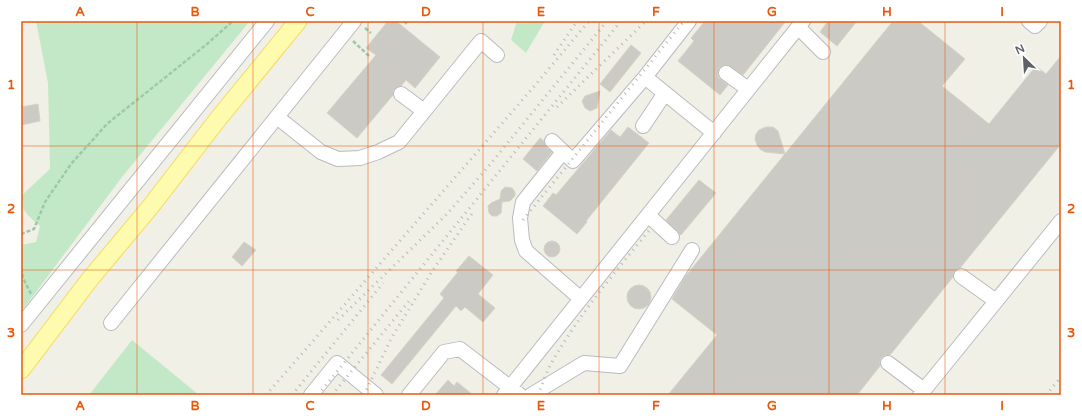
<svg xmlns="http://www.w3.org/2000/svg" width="1082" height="416" viewBox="0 0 1082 416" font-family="'Varela Round',sans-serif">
<rect width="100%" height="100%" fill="#f1f0e7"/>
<path fill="#c3e8c7" d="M 36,21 L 250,21 L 122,177 L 21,312 L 21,245 L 36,242 L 40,226 C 29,216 21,212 21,196 L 50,169 L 48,83 Z
M 517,21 L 545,21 L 526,53 L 511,40 Z
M 132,340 L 199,395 L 89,395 Z"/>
<path fill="#cccac4" stroke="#d6d2c5" d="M 388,21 L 396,21 L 440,57 L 415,88 L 406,80 L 401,86 L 394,89 L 393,95 L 357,138 L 327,113 L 376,55 L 366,48 Z
M 705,21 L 786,21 L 743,75 L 727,65 L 723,65 L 719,68 L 718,72 L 718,77 L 728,85 L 720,95 L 678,61 L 694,41 L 691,38 Z
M 828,21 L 857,21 L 837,46 L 820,32 Z
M 893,21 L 918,21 L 965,59 L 942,86 L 989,124 L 1036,66 L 1046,74 L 1061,56 L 1061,144 L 960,268 L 954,271 L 953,277 L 890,355 L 885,355 L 881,358 L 880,362 L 880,366 L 857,395 L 668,395 L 717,335 L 672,299 L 685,277 Z
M 631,45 L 641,53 L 610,92 L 600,84 Z
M 600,91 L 597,108 L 590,111 L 585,108 L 582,101 L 585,96 Z
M 38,104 L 40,121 L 21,125 L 21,107 Z
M 628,127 L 649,143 L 586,221 L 587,222 L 577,234 L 543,206 L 553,193 L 556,195 L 611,130 L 620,137 Z
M 766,127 L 773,127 L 778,131 L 785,154 L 765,152 L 760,149 L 757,145 L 755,139 L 756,134 L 759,130 Z
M 540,138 L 544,141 L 546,147 L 552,152 L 537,171 L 523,159 Z
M 699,180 L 716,193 L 681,235 L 666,220 Z
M 505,187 L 512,188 L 515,192 L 515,196 L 510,201 L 502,202 L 501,213 L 497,216 L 492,216 L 489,213 L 488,206 L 491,203 L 500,199 L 501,191 Z
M544 249a8 8 0 1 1 16 0a8 8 0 1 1-16 0Z
M 244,242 L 256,250 L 242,266 L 232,257 Z
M 469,256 L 493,275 L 478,294 L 495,308 L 483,322 L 465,307 L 461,311 L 456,306 L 392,384 L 381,375 L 444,298 L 440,294 L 458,272 L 456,271 Z
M627 297a12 12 0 1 1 24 0a12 12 0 1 1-24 0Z
M 448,380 L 454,386 L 457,382 L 473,395 L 435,395 Z"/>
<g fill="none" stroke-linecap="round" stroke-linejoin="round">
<g stroke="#b9bbc0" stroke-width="16">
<path id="minor" d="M 689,21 L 645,77 L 714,133
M 1029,21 L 1035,26 L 1040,21
M 798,27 L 823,52
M 726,73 L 748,89
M 401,94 L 424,111
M 277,117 L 321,152 L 338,159 L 360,158 L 378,152 L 399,142 L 481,41 L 497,55
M 643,126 L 665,93
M 552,141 L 573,161 L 645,77
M 563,152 L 523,202 L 520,218 L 522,240 L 526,251 L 581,299
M 648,215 L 672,237
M 961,276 L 996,301
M 111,323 L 354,21
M 21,325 L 267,21
M 888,363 L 924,390
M 311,395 L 337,363 L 376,395
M 409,395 L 444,352 L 460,349 L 520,395
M 504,395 L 803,21
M 531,395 L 584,363 L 620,366 L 692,250
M 920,395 L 1061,221"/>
</g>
<g stroke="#f4da5c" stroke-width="19">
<path id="major" d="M 21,370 L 90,279 L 151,206 L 218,119 L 298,21"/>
</g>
<path stroke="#9cc9ae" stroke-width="2.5" stroke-dasharray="4 2" stroke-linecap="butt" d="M 404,21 L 407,24
M 365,28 L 371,33
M 353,41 L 369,56
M 21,234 L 34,229 L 45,202 L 71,164 L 107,124 L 207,44 L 233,21
M 21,268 L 23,278 L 31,294"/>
<use href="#minor" stroke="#fff" stroke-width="14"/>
<use href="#major" stroke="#fffbae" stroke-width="17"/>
<path stroke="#b7b8b8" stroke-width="3" stroke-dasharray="1 5" stroke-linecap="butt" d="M 554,55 L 577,21
M 557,107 L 646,21
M 523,220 L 684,21
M 338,320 L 447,214 L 488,167 L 607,21
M 266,395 L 531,90 L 589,21
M 292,395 L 383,283
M 318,395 L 621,21
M 332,395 L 409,301
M 364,395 L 392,337 L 431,273 L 473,212
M 538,395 C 542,385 546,373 551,364 C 579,314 616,271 652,227
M 1046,395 L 1061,377"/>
</g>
<path fill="none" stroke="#e8590c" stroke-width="1" stroke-opacity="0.55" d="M 137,21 L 137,395M 253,21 L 253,395M 368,21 L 368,395M 483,21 L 483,395M 599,21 L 599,395M 714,21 L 714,395M 829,21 L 829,395M 945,21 L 945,395M 21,146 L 1061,146M 21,270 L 1061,270"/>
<rect width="1082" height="416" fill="none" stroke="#ffffff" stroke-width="44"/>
<g transform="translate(1024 58) rotate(335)" stroke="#ffffff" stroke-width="3" paint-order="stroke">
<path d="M0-3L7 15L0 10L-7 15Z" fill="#5e6167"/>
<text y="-6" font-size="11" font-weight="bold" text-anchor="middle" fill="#5e6167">N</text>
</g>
<rect x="22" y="22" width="1038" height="372" fill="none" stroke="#e8590c" stroke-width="1.5"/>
<g font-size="13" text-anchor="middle" font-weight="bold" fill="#e8590c">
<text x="80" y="16">A</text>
<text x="195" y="16">B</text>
<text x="310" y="16">C</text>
<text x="426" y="16">D</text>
<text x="541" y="16">E</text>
<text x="656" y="16">F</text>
<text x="772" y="16">G</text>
<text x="887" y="16">H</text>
<text x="1002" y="16">I</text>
<text x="11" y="89">1</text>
<text x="1071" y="89">1</text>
<text x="11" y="213">2</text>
<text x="1071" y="213">2</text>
<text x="11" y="337">3</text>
<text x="1071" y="337">3</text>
<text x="80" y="410">A</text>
<text x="195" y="410">B</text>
<text x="310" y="410">C</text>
<text x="426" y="410">D</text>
<text x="541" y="410">E</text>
<text x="656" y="410">F</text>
<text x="772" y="410">G</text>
<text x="887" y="410">H</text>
<text x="1002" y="410">I</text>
</g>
</svg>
